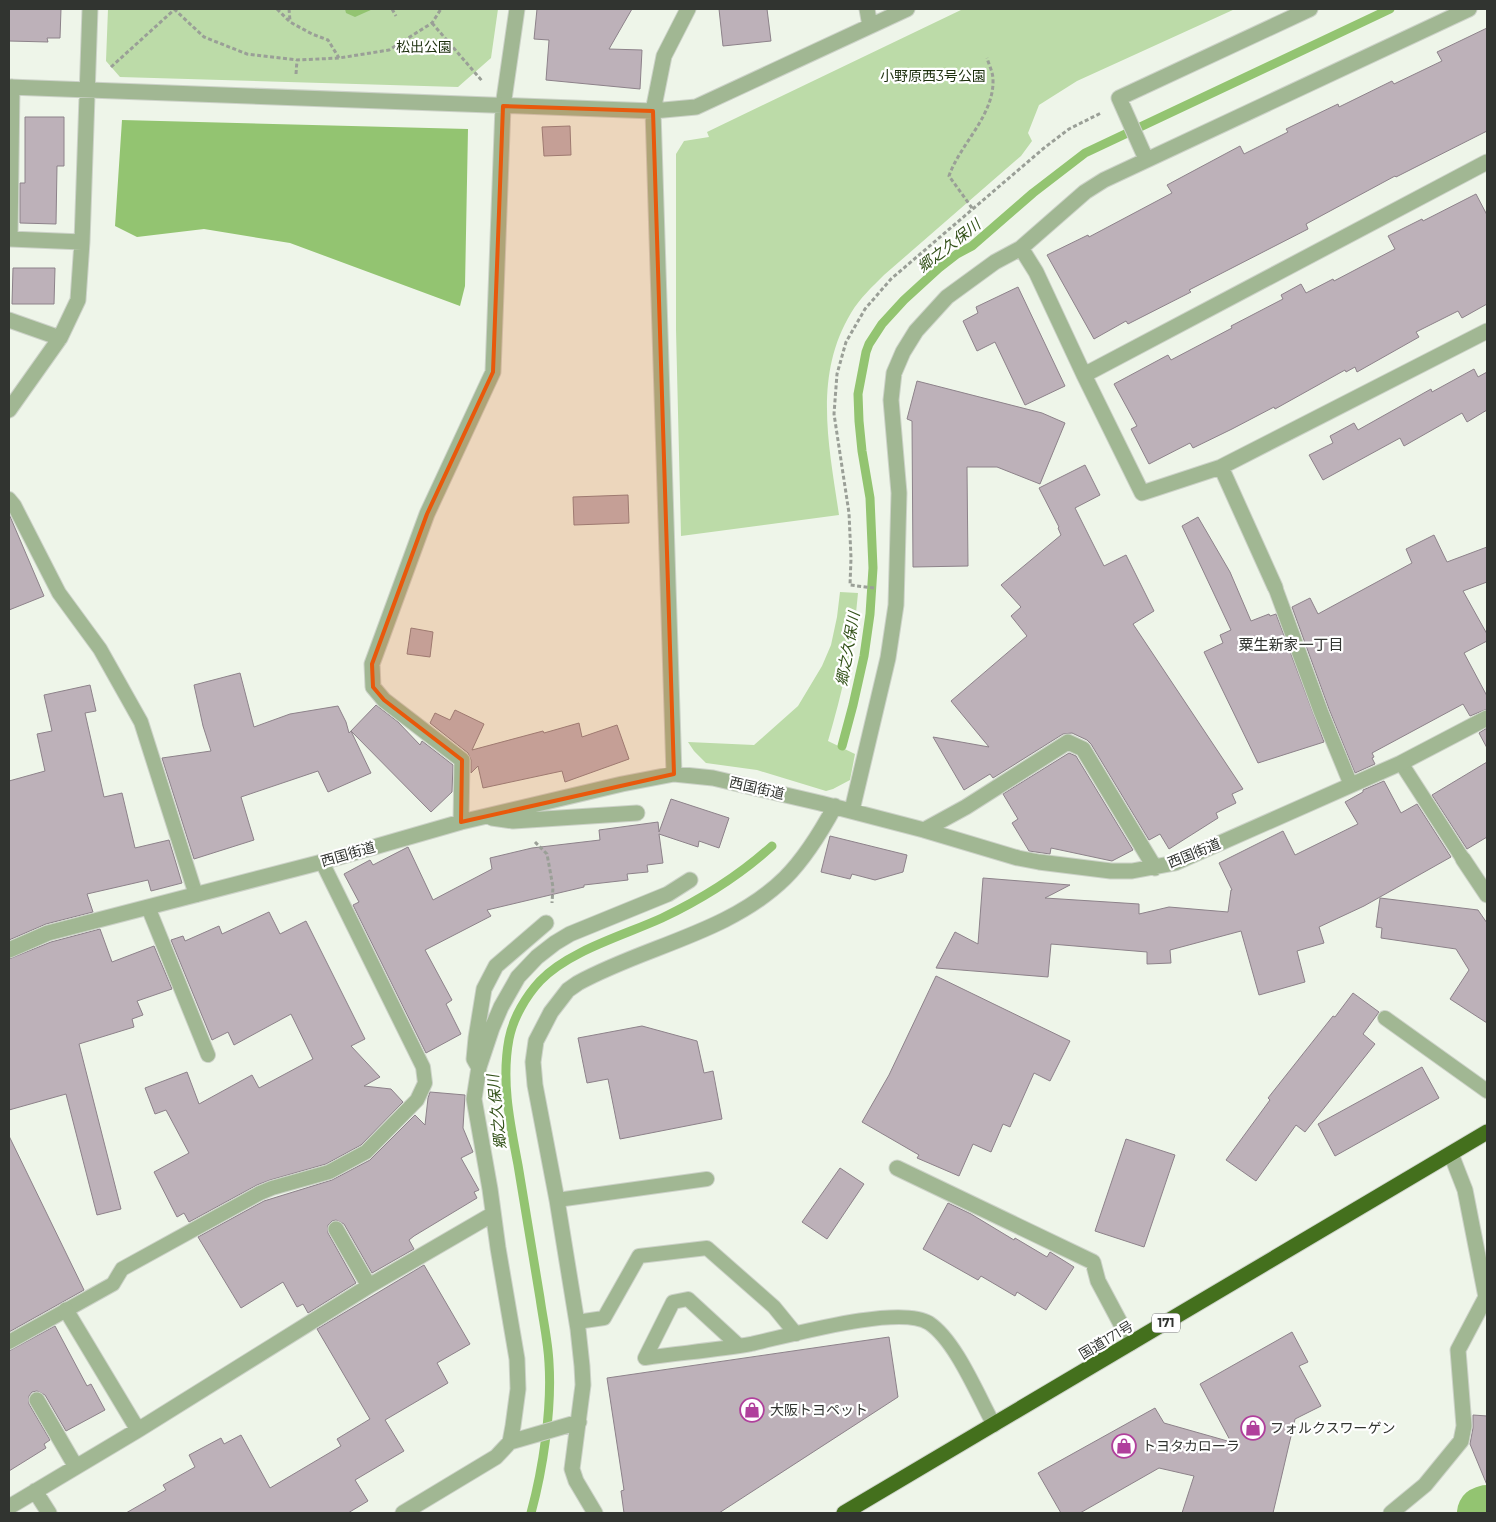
<svg xmlns="http://www.w3.org/2000/svg" width="1496" height="1522" viewBox="0 0 1496 1522" font-family="Montserrat,'Noto Sans JP',sans-serif">
<rect width="100%" height="100%" fill="#eef5e9"/>
<path fill="#bcdba8" d="M 108,9 L 498,9 L 491,58 L 458,87 L 120,77 L 106,61 Z
M 963,9 L 1235,9 L 1077,81 L 1039,105 L 1028,133 L 1032,141 L 1021,156 L 884,275 C 872,287 860,298 851,313 C 813,376 829,446 839,515 L 681,536 L 676,330 L 676,154 L 684,141 L 709,137 L 707,132 Z
M 840,592 L 858,593 C 854,643 842,693 828,741 L 855,754 L 850,780 L 833,789 L 826,791 L 757,770 L 706,763 L 694,751 L 688,742 L 754,745 L 798,706 L 822,666 L 831,645 L 837,617 Z"/>
<path fill="#93c471" d="M 345,9 L 373,9 L 355,17 L 346,13 Z
M 122,120 L 468,129 L 465,286 L 460,306 L 290,243 L 204,229 L 137,237 L 115,226 Z"/>
<g fill="none" stroke-linecap="round" stroke-linejoin="round">
<path stroke="#93c471" stroke-width="9" d="M 842,746 L 853,705 L 864,656 L 870,614 L 873,568 L 870,498 L 862,451 L 859,421 L 858,394 L 866,352 L 869,344 L 882,324 L 904,300 L 939,268 L 957,254 L 972,246 L 1033,193 L 1085,153 L 1390,9
M 531,1513 C 543,1469 552,1409 549,1363 C 548,1341 543,1320 540,1298 C 533,1254 525,1209 518,1165 C 510,1123 501,1081 509,1039 C 513,1018 526,996 540,981 C 568,951 625,935 662,918 C 702,899 739,876 772,846"/>
<path stroke="#93c471" stroke-width="54" d="M 1484,1513 L 1487,1512"/>
</g>
<path fill="#bdb1b9" stroke="#8d828a" d="M 9,9 L 61,9 L 60,38 L 47,38 L 48,42 L 9,41 Z
M 537,9 L 632,9 L 609,49 L 642,50 L 640,89 L 546,80 L 549,40 L 534,39 Z
M 719,9 L 767,9 L 771,41 L 723,46 Z
M 1487,28 L 1487,131 L 1396,177 L 1395,176 L 1306,224 L 1308,229 L 1189,290 L 1191,292 L 1128,324 L 1126,321 L 1094,339 L 1047,255 L 1088,235 L 1089,237 L 1172,193 L 1167,185 L 1240,146 L 1244,154 L 1288,132 L 1286,129 L 1338,104 L 1339,107 L 1392,81 L 1394,84 L 1442,61 L 1437,52 Z
M 25,117 L 64,117 L 64,166 L 57,166 L 56,224 L 20,223 L 20,183 L 25,183 Z
M 570,126 L 571,155 L 544,156 L 542,127 Z
M 1476,194 L 1487,215 L 1487,304 L 1462,318 L 1458,311 L 1416,332 L 1419,337 L 1357,372 L 1355,367 L 1346,372 L 1345,370 L 1275,409 L 1274,407 L 1232,429 L 1193,448 L 1190,443 L 1149,464 L 1131,429 L 1137,426 L 1114,384 L 1168,355 L 1171,360 L 1232,328 L 1231,326 L 1283,299 L 1281,295 L 1301,284 L 1306,293 L 1333,279 L 1334,281 L 1395,249 L 1388,236 L 1422,219 L 1423,221 Z
M 13,268 L 55,268 L 54,304 L 12,304 Z
M 1018,287 L 1065,386 L 1025,405 L 995,342 L 977,351 L 963,321 L 978,313 L 976,307 Z
M 1474,369 L 1478,377 L 1487,372 L 1487,410 L 1467,422 L 1462,413 L 1404,446 L 1400,438 L 1323,480 L 1309,455 L 1333,443 L 1330,436 L 1354,423 L 1358,430 L 1431,389 L 1432,392 Z
M 917,381 L 1042,413 L 1065,423 L 1040,484 L 997,467 L 967,467 L 968,566 L 913,567 L 912,421 L 907,419 Z
M 1085,465 L 1100,495 L 1075,508 L 1104,566 L 1126,555 L 1154,611 L 1133,624 L 1243,789 L 1232,794 L 1236,803 L 1216,813 L 1218,818 L 1169,849 L 1160,834 L 1149,840 L 1091,744 L 1087,740 L 1072,733 L 1063,734 L 993,778 L 990,774 L 964,790 L 933,737 L 989,747 L 951,701 L 1027,636 L 1011,616 L 1021,607 L 1001,585 L 1061,535 L 1058,528 L 1059,527 L 1039,488 Z
M 628,495 L 629,523 L 574,525 L 573,497 Z
M 9,514 L 44,596 L 9,610 Z
M 1198,517 L 1230,572 L 1251,621 L 1269,614 L 1270,616 L 1276,614 L 1324,742 L 1258,763 L 1204,652 L 1223,643 L 1220,635 L 1231,630 L 1182,526 Z
M 1434,535 L 1447,562 L 1487,547 L 1487,582 L 1463,591 L 1487,634 L 1487,641 L 1464,653 L 1487,696 L 1487,709 L 1470,716 L 1463,704 L 1372,753 L 1374,757 L 1372,758 L 1375,764 L 1355,773 L 1329,709 L 1292,607 L 1310,598 L 1318,614 L 1412,563 L 1406,549 Z
M 411,628 L 433,632 L 430,657 L 407,654 Z
M 240,673 L 254,727 L 290,714 L 338,706 L 346,722 L 349,733 L 376,705 L 398,722 L 420,745 L 422,741 L 453,765 L 452,792 L 431,812 L 351,731 L 371,773 L 328,792 L 318,771 L 241,797 L 254,840 L 194,859 L 162,758 L 211,751 L 203,726 L 194,685 Z
M 90,685 L 96,711 L 85,713 L 104,797 L 122,793 L 135,848 L 169,840 L 182,883 L 151,891 L 148,880 L 87,894 L 93,912 L 46,924 L 9,940 L 9,781 L 45,771 L 37,734 L 52,731 L 44,695 Z
M 455,710 L 484,724 L 472,750 L 543,731 L 544,733 L 579,723 L 582,737 L 617,725 L 629,759 L 565,782 L 562,771 L 483,788 L 478,766 L 471,773 L 471,760 L 468,753 L 430,723 L 435,713 L 450,720 Z
M 1487,728 L 1487,748 L 1479,733 Z
M 1069,753 L 1076,756 L 1133,850 L 1112,861 L 1051,848 L 1050,854 L 1029,851 L 1012,823 L 1018,819 L 1003,794 Z
M 1487,762 L 1487,837 L 1467,849 L 1432,795 Z
M 1384,781 L 1401,813 L 1417,804 L 1451,857 L 1364,906 L 1319,927 L 1324,943 L 1297,951 L 1305,982 L 1259,995 L 1241,931 L 1170,950 L 1171,963 L 1147,964 L 1147,952 L 1051,944 L 1048,977 L 936,968 L 955,932 L 978,944 L 983,878 L 1070,885 L 1045,898 L 1139,904 L 1139,914 L 1169,907 L 1228,912 L 1231,890 L 1232,890 L 1219,863 L 1283,831 L 1295,855 L 1358,824 L 1345,802 L 1363,792 L 1363,790 Z
M 671,799 L 729,818 L 719,848 L 699,841 L 698,847 L 659,834 L 663,863 L 647,865 L 648,872 L 627,874 L 628,880 L 584,885 L 584,887 L 487,910 L 491,916 L 425,950 L 452,1000 L 446,1004 L 461,1034 L 426,1053 L 353,905 L 359,902 L 344,874 L 370,860 L 373,865 L 408,847 L 433,900 L 492,869 L 490,858 L 532,848 L 600,840 L 599,830 L 658,822 L 659,832 Z
M 830,836 L 907,855 L 903,872 L 875,880 L 852,874 L 850,879 L 821,872 Z
M 1380,898 L 1478,910 L 1487,923 L 1487,1023 L 1450,999 L 1469,970 L 1456,949 L 1381,938 L 1382,928 L 1376,927 Z
M 269,912 L 280,934 L 306,921 L 365,1039 L 351,1046 L 380,1077 L 364,1086 L 391,1089 L 403,1102 L 361,1145 L 326,1164 L 270,1180 L 257,1185 L 189,1222 L 184,1213 L 177,1217 L 154,1172 L 189,1153 L 166,1110 L 155,1114 L 145,1088 L 187,1072 L 199,1104 L 252,1075 L 259,1088 L 313,1059 L 291,1014 L 234,1045 L 228,1032 L 212,1040 L 171,940 L 183,936 L 185,941 L 219,926 L 222,934 Z
M 100,929 L 112,962 L 154,946 L 172,989 L 137,1001 L 143,1015 L 132,1019 L 134,1027 L 79,1044 L 121,1209 L 97,1215 L 66,1094 L 9,1110 L 9,959 L 51,942 Z
M 936,976 L 1070,1041 L 1050,1081 L 1034,1073 L 1010,1127 L 1003,1124 L 991,1152 L 973,1144 L 959,1176 L 917,1158 L 919,1155 L 862,1122 L 889,1075 Z
M 1353,993 L 1379,1012 L 1363,1034 L 1375,1044 L 1305,1132 L 1296,1125 L 1256,1181 L 1226,1160 L 1270,1100 L 1268,1098 L 1333,1016 L 1335,1017 Z
M 642,1026 L 697,1041 L 704,1073 L 713,1071 L 722,1119 L 620,1139 L 608,1079 L 587,1083 L 578,1038 Z
M 1422,1067 L 1439,1098 L 1335,1156 L 1318,1124 Z
M 430,1092 L 465,1095 L 463,1128 L 473,1152 L 461,1158 L 479,1190 L 474,1192 L 477,1198 L 414,1236 L 409,1240 L 414,1249 L 372,1273 L 344,1224 L 336,1220 L 332,1221 L 328,1225 L 328,1233 L 356,1283 L 308,1313 L 303,1304 L 297,1307 L 283,1282 L 241,1308 L 198,1237 L 264,1201 L 332,1180 L 370,1160 L 415,1115 L 425,1125 L 428,1098 Z
M 9,1136 L 84,1290 L 9,1332 Z
M 1126,1139 L 1175,1155 L 1144,1247 L 1095,1231 Z
M 840,1168 L 864,1184 L 827,1239 L 802,1222 Z
M 948,1203 L 971,1214 L 1014,1240 L 1015,1238 L 1047,1257 L 1050,1252 L 1074,1267 L 1046,1310 L 1017,1292 L 1015,1296 L 981,1276 L 978,1280 L 923,1249 Z
M 424,1265 L 470,1344 L 437,1363 L 448,1383 L 385,1420 L 404,1451 L 355,1480 L 368,1501 L 348,1513 L 126,1513 L 166,1490 L 163,1485 L 195,1467 L 189,1455 L 221,1438 L 224,1444 L 241,1435 L 270,1488 L 341,1446 L 337,1439 L 370,1419 L 317,1329 Z
M 55,1326 L 87,1386 L 91,1384 L 105,1410 L 66,1431 L 45,1395 L 37,1391 L 32,1392 L 29,1396 L 29,1404 L 50,1440 L 44,1444 L 46,1448 L 9,1471 L 9,1351 Z
M 1292,1332 L 1308,1362 L 1299,1366 L 1321,1406 L 1295,1419 L 1273,1513 L 1182,1513 L 1194,1476 L 1159,1468 L 1080,1513 L 1061,1513 L 1038,1473 L 1155,1408 L 1164,1423 L 1231,1442 L 1200,1384 Z
M 889,1337 L 898,1397 L 719,1513 L 624,1513 L 621,1491 L 624,1490 L 607,1378 Z
M 1473,1415 L 1487,1416 L 1487,1485 L 1470,1444 L 1473,1428 Z"/>
<g fill="none" stroke-linecap="round" stroke-linejoin="round">
<g stroke="#ccd2c8" stroke-width="16">
<path id="lane" d="M 9,499 L 14,505 L 59,593 L 100,649 L 141,722 L 196,895
M 1275,587 L 1321,712 L 1351,785
M 1401,763 L 1463,859
M 148,907 L 208,1055
M 1385,1018 L 1487,1091
M 557,1200 L 707,1179
M 577,1322 L 604,1318 L 639,1256 L 707,1248 L 774,1307 L 796,1334
M 9,1342 L 113,1284 L 122,1269 L 260,1193 L 272,1188 L 329,1172 L 366,1152 L 417,1100 L 425,1083 L 423,1067 L 322,862
M 738,1345 L 688,1299 L 673,1302 L 645,1358 C 680,1353 716,1350 751,1344 C 788,1336 899,1304 929,1323 C 956,1341 978,1396 994,1425"/>
</g>
<g stroke="#ccd2c8" stroke-width="17">
<path id="street" d="M 867,9 L 870,26
M 9,87 L 653,111 L 696,107 L 907,9
M 12,87 L 10,239 L 82,242
M 1146,159 L 1119,98 L 1310,9
M 1021,248 L 1036,272 L 1084,375 L 1142,493 L 1221,467 L 1487,331
M 9,320 L 60,338
M 1084,375 L 1487,162
M 9,410 L 60,338 L 78,300 L 82,242 L 90,9
M 1221,467 L 1275,587
M 674,774 L 653,111 L 664,56 L 688,9
M 852,810 L 888,658 L 896,605 L 899,493 L 891,400 L 894,373 L 903,352 L 916,331 L 947,297 L 995,262 L 1021,248 L 1085,192 L 1104,180 L 1469,9
M 492,818 L 513,821 L 637,813
M 461,822 L 462,760 L 384,700 L 373,687 L 372,664 L 427,514 L 493,372 L 503,106 L 517,9
M 924,830 L 966,807 L 1068,742 L 1083,749 L 1155,868
M 1463,859 L 1487,895
M 9,950 L 48,933 L 322,862 L 461,822 L 622,784 L 674,774 L 713,778 L 820,803 L 924,830 L 1018,858 L 1039,862 L 1111,871 L 1132,871 L 1175,863 L 1401,763 L 1487,718
M 478,1066 L 474,1059 L 476,1038 L 484,989 L 496,966 L 546,923
M 897,1168 L 1093,1262 L 1098,1281 L 1131,1343
M 336,1229 L 369,1286
M 66,1310 L 138,1430
M 37,1400 L 76,1467
M 510,1442 L 579,1422
M 35,1491 L 49,1513
M 9,1507 L 138,1430 L 369,1286 L 493,1214
M 403,1513 L 496,1457 L 510,1442 L 513,1426 L 518,1389 L 517,1359 L 498,1248 L 490,1189 L 474,1099 L 479,1067 L 492,1028 L 501,1007 L 518,977 L 537,957 L 555,943 L 570,934 L 668,894 L 690,880
M 595,1513 L 576,1481 L 572,1469 L 583,1385 L 582,1366 L 578,1329 L 557,1200 L 535,1085 L 533,1062 L 536,1041 L 551,1012 L 568,990 L 578,983 C 645,946 729,933 785,878 C 806,857 821,832 835,806
M 1391,1513 L 1425,1485 L 1461,1441 L 1464,1426 L 1458,1350 L 1486,1297 L 1465,1190 L 1451,1154"/>
</g>
<g stroke="#ccd2c8" stroke-width="17">
<path id="highway" d="M 844,1513 L 1487,1132"/>
</g>
<path stroke="#9a9f97" stroke-width="3" stroke-dasharray="4 2.5" stroke-linecap="butt" d="M 174,9 L 204,37 L 247,54 L 297,60 L 339,58 L 389,50 L 432,23 L 441,9
M 277,9 L 290,22 L 312,34 L 328,40 L 339,58
M 289,9 L 290,21
M 392,9 L 396,16
M 432,23 L 483,82
M 111,67 L 175,9
M 296,74 L 297,60
M 972,208 L 949,176 C 960,144 994,116 993,80 C 993,72 989,65 987,58
M 874,588 L 850,585 L 851,558 L 849,513 L 834,414 L 837,374 L 846,342 L 865,309 L 891,279 L 1044,148 L 1069,129 L 1101,113
M 535,842 L 547,854 L 553,887 L 552,903"/>
<use href="#lane" stroke="#a1b793" stroke-width="14"/>
<use href="#street" stroke="#a1b793" stroke-width="15"/>
<use href="#highway" stroke="#44701d" stroke-width="15"/>
</g>
<path fill="#e8590c" fill-opacity="0.2" stroke="#e8590c" stroke-width="4" stroke-linejoin="round" d="M 503,106 L 653,111 L 674,774 L 461,822 L 462,760 L 384,700 L 373,687 L 372,664 L 427,514 L 493,372 Z"/>
<defs>
<g id="shop-ring" transform="scale(1.25)"><circle r="9.5" fill="#fff" stroke="#b0409c" stroke-width="1.5"/><path d="M-5-2.5h2.3a2.7 3.5 0 0 1 5.4 0H5L5.5 6h-11ZM-1.5-2.5h3a1.5 2.3 0 0 0-3 0Z" fill="#b0409c"/></g>
</defs>
<g fill-rule="evenodd">
<use href="#shop-ring" x="752" y="1410"/>
<use href="#shop-ring" x="1253" y="1428"/>
<use href="#shop-ring" x="1124" y="1446"/>
</g>
<g text-anchor="middle" stroke-width="4.5" stroke-linejoin="round" paint-order="stroke">
<rect fill="#fff" stroke="#6f716e" stroke-width="1" x="1152" y="1313.5" width="28" height="19" rx="4"/>
<g font-size="12" font-weight="bold" fill="#313430">
<text x="1166" y="1327">171</text>
</g>
<g font-size="14" fill="#1c2f0d" stroke="#fff">
<text x="424" y="52">松出公園</text>
<text x="933" y="81">小野原西3号公園</text>
</g>
<g font-size="14" fill="#313430" stroke="#fff">
<text transform="translate(757 788) rotate(13)" y="5">西国街道</text>
<text transform="translate(1194 853) rotate(-22)" y="5">西国街道</text>
<text transform="translate(348 854) rotate(-16)" y="5">西国街道</text>
<text transform="translate(1106 1340) rotate(-31)" y="5">国道171号</text>
</g>
<g font-size="14" fill="#313430" stroke="#fff" text-anchor="start">
<text x="770" y="1415">大阪トヨペット</text>
<text x="1270" y="1433">フォルクスワーゲン</text>
<text x="1142" y="1451">トヨタカローラ</text>
</g>
<g font-size="15" font-style="italic" fill="#325118" stroke="#fff">
<text transform="translate(949 246) rotate(-38)" y="5">郷之久保川</text>
<text transform="translate(848 649) rotate(-80)" y="5">郷之久保川</text>
<text transform="translate(497 1112) rotate(-96)" y="5">郷之久保川</text>
</g>
<g font-size="15" fill="#313430" stroke="#fff">
<text x="1291" y="650">粟生新家一丁目</text>
</g>
</g>
<rect width="1496" height="1522" fill="none" stroke="#313430" stroke-width="20"/>
</svg>
